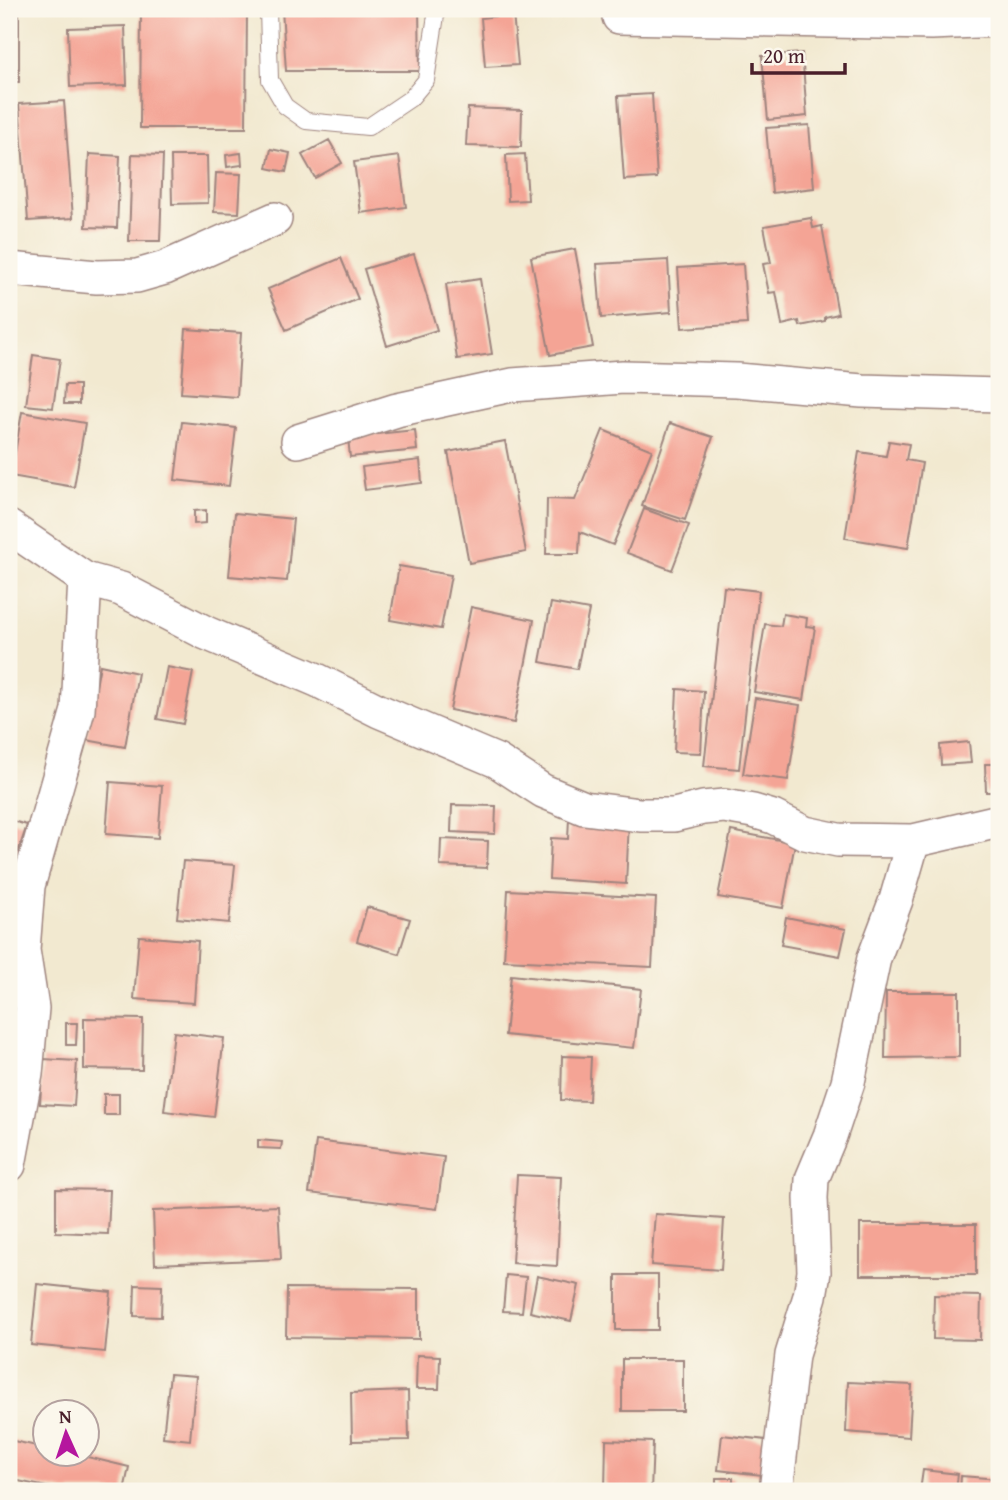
<svg xmlns="http://www.w3.org/2000/svg" width="1008" height="1500" viewBox="0 0 1008 1500" font-family="'Gentium Book Plus',serif">
<rect width="100%" height="100%" fill="#fbf7ec"/>
<filter id="ink" filterUnits="userSpaceOnUse"><feTurbulence type="fractalNoise" baseFrequency=".0143" numOctaves="2"/><feDisplacementMap in="SourceGraphic" scale="14" xChannelSelector="R" yChannelSelector="G"/><feConvolveMatrix kernelMatrix="1 2 1 2 8 2 1 2 1" color-interpolation-filters="sRGB"/></filter>
<filter id="wash" filterUnits="userSpaceOnUse"><feTurbulence type="fractalNoise" baseFrequency=".00686" numOctaves="4" result="noise"/><feDisplacementMap in="SourceGraphic" scale="28" xChannelSelector="R" yChannelSelector="G"/><feGaussianBlur stdDeviation="1.57" result="paint"/><feColorMatrix in="noise" values="0 0 0 0 0 0 0 0 0 0 0 0 0 0 0 0 0 1.4 0 .05"/><feComposite in="paint" operator="in"/></filter>
<g filter="url(#wash)">
<rect width="100%" height="100%" fill="#f2e9d0"/>
<g id="blocks">
<path fill="#f4a495" d="M 9,9 L 19,9 L 19,82 L 9,82 Z
M 141,9 L 247,9 L 246,128 L 140,128 Z
M 282,9 L 419,9 L 420,71 L 286,71 Z
M 513,14 L 518,65 L 485,67 L 481,18 Z
M 125,26 L 127,85 L 70,87 L 68,28 Z
M 802,53 L 807,116 L 768,120 L 762,56 Z
M 652,94 L 657,178 L 624,180 L 618,96 Z
M 64,101 L 73,218 L 28,221 L 19,104 Z
M 468,108 L 522,110 L 521,147 L 466,146 Z
M 809,125 L 814,188 L 772,193 L 766,128 Z
M 329,140 L 342,163 L 315,178 L 302,155 Z
M 271,149 L 290,153 L 286,172 L 267,168 Z
M 241,153 L 242,165 L 227,167 L 226,155 Z
M 89,154 L 120,156 L 117,228 L 86,227 Z
M 132,154 L 163,155 L 160,241 L 129,241 Z
M 525,154 L 528,200 L 508,201 L 506,155 Z
M 171,156 L 207,156 L 208,203 L 172,204 Z
M 399,156 L 406,207 L 361,213 L 354,162 Z
M 216,173 L 241,174 L 239,213 L 214,212 Z
M 811,218 L 813,228 L 822,226 L 838,314 L 825,317 L 825,321 L 800,326 L 799,321 L 782,325 L 776,292 L 769,293 L 763,264 L 771,263 L 764,226 Z
M 575,249 L 593,347 L 550,355 L 531,257 Z
M 414,254 L 437,330 L 387,346 L 364,269 Z
M 341,258 L 358,299 L 286,330 L 268,289 Z
M 668,260 L 671,312 L 601,318 L 597,264 Z
M 743,264 L 747,324 L 682,328 L 678,268 Z
M 480,279 L 492,354 L 457,359 L 446,284 Z
M 186,329 L 241,333 L 237,397 L 181,393 Z
M 33,355 L 60,359 L 53,408 L 26,405 Z
M 65,385 L 79,385 L 79,404 L 64,404 Z
M 22,412 L 85,423 L 74,487 L 11,476 Z
M 182,422 L 236,428 L 229,486 L 175,480 Z
M 670,423 L 713,437 L 685,520 L 642,506 Z
M 415,430 L 417,450 L 350,457 L 348,437 Z
M 603,430 L 652,450 L 613,545 L 580,532 L 579,554 L 546,554 L 547,499 L 575,500 Z
M 505,441 L 526,552 L 469,563 L 448,452 Z
M 889,441 L 909,444 L 906,460 L 922,463 L 908,548 L 845,538 L 859,452 L 886,456 Z
M 420,460 L 422,483 L 365,490 L 362,467 Z
M 644,509 L 689,525 L 672,570 L 627,553 Z
M 206,510 L 206,523 L 194,524 L 194,511 Z
M 235,513 L 293,519 L 287,581 L 229,576 Z
M 399,566 L 451,575 L 441,629 L 390,620 Z
M 724,587 L 759,591 L 739,769 L 704,766 Z
M 551,603 L 589,610 L 577,669 L 540,662 Z
M 471,607 L 534,620 L 514,723 L 450,710 Z
M 783,614 L 807,618 L 806,626 L 815,627 L 804,700 L 754,692 L 765,624 L 781,626 Z
M 100,665 L 138,673 L 125,747 L 86,740 Z
M 167,667 L 193,672 L 183,724 L 157,719 Z
M 677,689 L 704,691 L 701,753 L 674,752 Z
M 755,698 L 800,705 L 788,780 L 743,774 Z
M 969,742 L 971,763 L 941,765 L 940,745 Z
M 985,764 L 999,764 L 999,792 L 986,792 Z
M 110,782 L 162,786 L 158,838 L 106,834 Z
M 452,805 L 496,806 L 495,834 L 451,832 Z
M 569,818 L 629,821 L 626,884 L 549,879 L 551,838 L 568,839 Z
M 9,820 L 27,825 L 18,852 L 9,850 Z
M 731,831 L 795,843 L 783,908 L 718,897 Z
M 441,839 L 488,841 L 487,868 L 440,866 Z
M 183,861 L 235,865 L 229,923 L 177,918 Z
M 508,890 L 656,898 L 652,967 L 504,960 Z
M 367,907 L 410,919 L 399,954 L 357,941 Z
M 786,917 L 846,929 L 840,956 L 781,945 Z
M 139,936 L 198,941 L 194,1003 L 134,999 Z
M 511,975 L 641,989 L 634,1048 L 505,1035 Z
M 886,992 L 959,992 L 959,1057 L 885,1058 Z
M 84,1018 L 143,1019 L 142,1070 L 84,1069 Z
M 66,1023 L 77,1023 L 76,1045 L 66,1045 Z
M 174,1032 L 224,1038 L 214,1117 L 164,1111 Z
M 562,1056 L 591,1057 L 589,1101 L 561,1100 Z
M 43,1059 L 77,1061 L 74,1106 L 40,1104 Z
M 104,1094 L 119,1094 L 119,1115 L 104,1115 Z
M 258,1140 L 282,1142 L 281,1149 L 258,1148 Z
M 316,1141 L 444,1157 L 437,1209 L 309,1193 Z
M 517,1175 L 561,1177 L 557,1266 L 512,1263 Z
M 56,1189 L 110,1190 L 108,1234 L 56,1232 Z
M 278,1206 L 281,1259 L 155,1264 L 153,1211 Z
M 655,1214 L 724,1219 L 721,1270 L 651,1265 Z
M 860,1224 L 976,1224 L 976,1275 L 860,1275 Z
M 506,1275 L 526,1277 L 522,1312 L 503,1311 Z
M 616,1275 L 658,1275 L 658,1330 L 616,1330 Z
M 537,1276 L 579,1285 L 571,1321 L 530,1312 Z
M 37,1284 L 111,1292 L 105,1352 L 31,1345 Z
M 135,1285 L 162,1286 L 161,1317 L 134,1316 Z
M 287,1288 L 419,1289 L 419,1339 L 286,1337 Z
M 934,1295 L 981,1296 L 980,1340 L 933,1339 Z
M 417,1355 L 440,1356 L 439,1389 L 416,1389 Z
M 622,1359 L 683,1359 L 683,1411 L 622,1411 Z
M 170,1374 L 196,1376 L 190,1440 L 163,1437 Z
M 848,1382 L 912,1385 L 909,1437 L 846,1432 Z
M 408,1391 L 409,1440 L 352,1441 L 351,1393 Z
M 722,1435 L 766,1440 L 762,1475 L 718,1470 Z
M 9,1440 L 46,1448 L 46,1454 L 75,1454 L 129,1467 L 124,1491 L 65,1491 L 9,1479 Z
M 606,1440 L 653,1442 L 651,1491 L 605,1491 Z
M 923,1470 L 958,1474 L 956,1491 L 920,1491 Z
M 961,1476 L 999,1479 L 999,1491 L 960,1491 Z
M 716,1478 L 733,1478 L 733,1491 L 716,1491 Z"/>
</g>
</g>
<g filter="url(#ink)">
<use href="#blocks" fill-opacity="0" stroke="#9e847e" stroke-width="2"/>
<g fill="none" stroke-linecap="round" stroke-linejoin="round">
<g stroke="#9e847e" stroke-width="18">
<path id="service" d="M 268,9 L 270,80 L 285,106 L 306,121 L 368,127 L 411,98 L 426,80 L 437,9"/>
</g>
<g stroke="#9e847e" stroke-width="36">
<path id="minor" d="M 619,17 L 931,23 L 999,20
M 9,269 L 97,277 L 137,276 L 165,268 L 275,219
M 298,441 L 397,410 L 512,385 L 623,377 L 737,380 L 862,391 L 999,395
M 9,527 L 85,579 L 121,589 L 206,633 L 317,680 L 379,711 L 497,761 L 543,791 L 584,808 L 640,815 L 674,815 L 703,808 L 724,806 L 753,811 L 773,817 L 805,833 L 838,840 L 913,841 L 999,821
M 9,1165 L 26,1074 L 32,1008 L 23,950 L 28,886 L 78,710 L 85,579
M 776,1491 L 792,1355 L 810,1296 L 814,1272 L 811,1198 L 812,1179 L 830,1136 L 848,1082 L 874,958 L 896,900 L 913,841"/>
</g>
<use href="#service" stroke="#fff" stroke-width="16"/>
<use href="#minor" stroke="#fff" stroke-width="33"/>
</g>
</g>
<rect width="1008" height="1500" fill="none" stroke="#fbf7ec" stroke-width="35"/>
<g transform="translate(66 1433) rotate(357)"><circle r="33" fill="#fbf7ec" stroke="#b4a19f" stroke-width="2"/>
<path d="M0-5L12 26L0 18L-12 26Z" fill="#b5179e"/>
<text y="-10" font-size="19" font-weight="bold" text-anchor="middle" fill="#4a1f2b">N</text>
</g>
<path d="M752 63v10h93v-10" fill="none" stroke="#4a1f2b" stroke-width="3.5"/>
<text x="763" y="63" font-size="21" fill="#4a1f2b" stroke="#fbf7ec" stroke-width="5" paint-order="stroke">20 m</text>
</svg>
